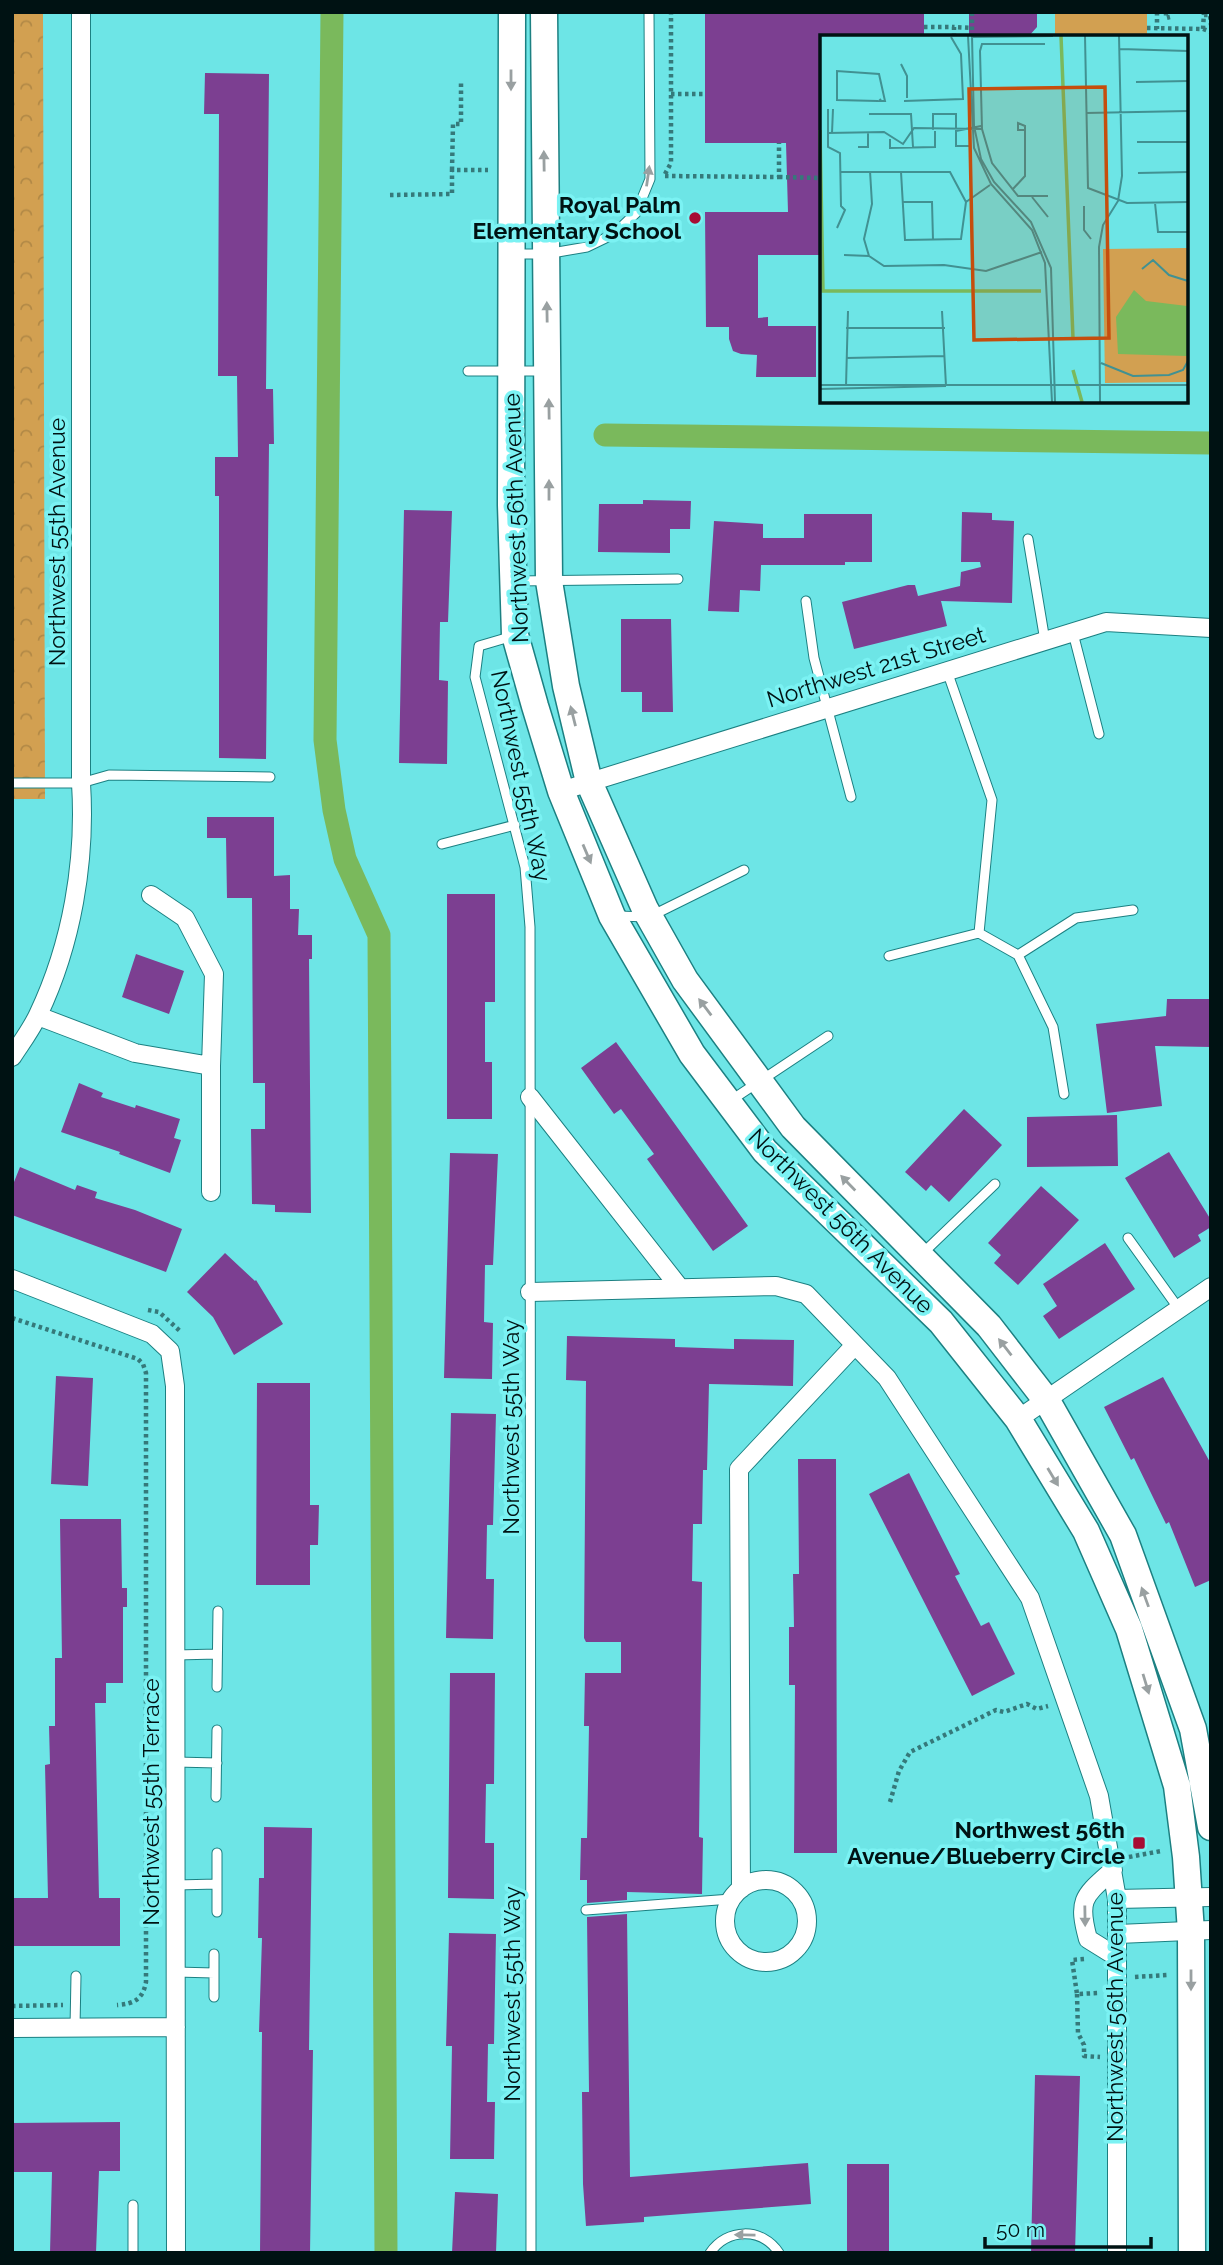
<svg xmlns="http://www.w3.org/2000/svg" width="1223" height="2265" viewBox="0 0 1223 2265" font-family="Raleway,sans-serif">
<defs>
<pattern id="park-crowns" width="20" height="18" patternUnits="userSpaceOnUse" patternTransform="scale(1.75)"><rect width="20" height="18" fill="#d2a051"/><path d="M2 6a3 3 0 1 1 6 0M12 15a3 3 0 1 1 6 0" fill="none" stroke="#b28946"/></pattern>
</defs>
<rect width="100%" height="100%" fill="#6de5e6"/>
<path fill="#d2a051" d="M 1055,12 L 1147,12 L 1147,37 L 1055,37 Z"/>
<path fill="url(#park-crowns)" d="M 12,12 L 43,12 L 45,799 L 12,799 Z"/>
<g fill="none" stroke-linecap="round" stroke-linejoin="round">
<path stroke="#7ab95c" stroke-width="23" d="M 332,12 L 325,740 L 334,810 L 345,859 L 379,935 L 386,2253
M 605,435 L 1211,443"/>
</g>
<path fill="#7c3f91" d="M 705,12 L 924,12 L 924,37 L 822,37 L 822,255 L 758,255 L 758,318 L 768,317 L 768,326 L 816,326 L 816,377 L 756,377 L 757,355 L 741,354 L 733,351 L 729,339 L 729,327 L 706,327 L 705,212 L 788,212 L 786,143 L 705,143 Z
M 969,12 L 1037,12 L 1037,27 L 1028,37 L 969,37 Z
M 205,73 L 269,74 L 266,389 L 273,389 L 274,444 L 269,444 L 266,759 L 219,758 L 219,496 L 215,496 L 215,457 L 238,457 L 237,376 L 218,376 L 219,114 L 204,114 Z
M 643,500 L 691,501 L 690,529 L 670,529 L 670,553 L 598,552 L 599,504 L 643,504 Z
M 404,510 L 452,511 L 448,622 L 440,622 L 439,680 L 448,681 L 447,764 L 399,763 Z
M 962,512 L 992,513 L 992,520 L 1014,521 L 1012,603 L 941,601 L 947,626 L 854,649 L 842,602 L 908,585 L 915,585 L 918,596 L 960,586 L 961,572 L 981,567 L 980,562 L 961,562 Z
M 804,514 L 872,514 L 872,562 L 845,562 L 845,565 L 761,565 L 760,591 L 740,590 L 739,612 L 708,611 L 714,521 L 763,524 L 763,538 L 804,538 Z
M 621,619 L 671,619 L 673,712 L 642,712 L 642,692 L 621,692 Z
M 207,817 L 274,817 L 274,876 L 290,875 L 290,909 L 299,909 L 298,935 L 312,935 L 312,959 L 309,959 L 311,1213 L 275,1212 L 275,1205 L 252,1204 L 251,1129 L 265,1129 L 265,1083 L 253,1083 L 252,898 L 227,898 L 226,838 L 207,838 Z
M 447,894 L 495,894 L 495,1002 L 485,1002 L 485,1062 L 492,1062 L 492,1119 L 447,1119 Z
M 136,954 L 184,971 L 169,1014 L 122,997 Z
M 1167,999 L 1211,999 L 1211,1047 L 1155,1046 L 1162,1106 L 1107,1113 L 1096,1024 L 1166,1016 Z
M 616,1042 L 748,1226 L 713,1251 L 647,1159 L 654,1154 L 621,1109 L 614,1114 L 581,1068 Z
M 79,1083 L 103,1093 L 101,1097 L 135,1108 L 136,1105 L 180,1119 L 174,1138 L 181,1140 L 170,1173 L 119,1154 L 120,1152 L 61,1132 Z
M 964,1109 L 1002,1145 L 949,1202 L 931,1185 L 926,1191 L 905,1172 Z
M 1117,1115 L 1118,1166 L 1027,1167 L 1027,1117 Z
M 1169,1152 L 1211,1220 L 1211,1227 L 1198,1235 L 1201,1241 L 1174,1258 L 1125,1178 Z
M 450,1153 L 498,1154 L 493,1265 L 485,1265 L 484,1322 L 493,1323 L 492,1379 L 444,1378 Z
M 20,1167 L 75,1190 L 77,1185 L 97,1192 L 95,1198 L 135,1210 L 182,1229 L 166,1272 L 12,1215 L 12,1187 Z
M 1041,1186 L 1079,1220 L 1018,1285 L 994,1263 L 1001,1255 L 988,1243 Z
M 1105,1243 L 1135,1289 L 1059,1339 L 1043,1316 L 1057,1306 L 1043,1284 Z
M 225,1253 L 255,1281 L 256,1280 L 283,1324 L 234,1355 L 213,1317 L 187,1292 Z
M 567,1336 L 675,1339 L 675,1347 L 734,1349 L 734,1339 L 794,1340 L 793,1386 L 709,1384 L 707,1470 L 703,1470 L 702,1524 L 693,1524 L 692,1581 L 702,1582 L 699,1837 L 703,1838 L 702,1894 L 627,1892 L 627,1900 L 587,1903 L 587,1880 L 580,1880 L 581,1838 L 587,1838 L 589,1726 L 584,1726 L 585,1673 L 621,1673 L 621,1642 L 586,1642 L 584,1638 L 586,1381 L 566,1380 Z
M 56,1376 L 93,1378 L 88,1486 L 51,1484 Z
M 1163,1377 L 1211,1464 L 1211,1580 L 1195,1587 L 1169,1522 L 1166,1524 L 1134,1458 L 1131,1460 L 1104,1407 Z
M 257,1383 L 310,1383 L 310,1505 L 319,1505 L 318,1545 L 310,1545 L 310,1585 L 256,1585 Z
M 451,1413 L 496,1414 L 493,1525 L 487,1525 L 486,1579 L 494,1579 L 493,1639 L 446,1638 Z
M 798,1459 L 836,1459 L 837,1853 L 794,1853 L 795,1685 L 789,1685 L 789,1627 L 794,1627 L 793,1574 L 799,1574 Z
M 909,1473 L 960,1574 L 955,1576 L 981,1626 L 989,1622 L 1015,1674 L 972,1696 L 869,1494 Z
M 60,1519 L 121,1519 L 122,1588 L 127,1588 L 127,1607 L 123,1607 L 123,1683 L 106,1683 L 106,1703 L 95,1703 L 99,1898 L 120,1898 L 120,1946 L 12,1946 L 12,1898 L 48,1898 L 45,1765 L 50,1764 L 49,1726 L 55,1726 L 55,1658 L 62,1658 Z
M 450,1673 L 495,1673 L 494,1784 L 486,1784 L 485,1843 L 494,1843 L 494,1899 L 448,1898 Z
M 264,1827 L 312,1828 L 309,2050 L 313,2050 L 310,2253 L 260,2253 L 262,2032 L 259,2032 L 262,1938 L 258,1938 L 259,1878 L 264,1878 Z
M 627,1914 L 630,2177 L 808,2163 L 811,2204 L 644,2217 L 644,2222 L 586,2226 L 583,2184 L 582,2092 L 589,2092 L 587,1917 Z
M 449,1933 L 496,1934 L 494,2044 L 488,2044 L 487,2102 L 495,2102 L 494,2159 L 450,2159 L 452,2046 L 446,2046 Z
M 1035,2075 L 1080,2076 L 1075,2253 L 1031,2253 Z
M 120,2122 L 120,2171 L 99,2171 L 96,2253 L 50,2253 L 52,2172 L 12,2172 L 12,2123 Z
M 847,2164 L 889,2164 L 889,2253 L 847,2253 Z
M 455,2192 L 498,2194 L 496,2253 L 452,2253 Z"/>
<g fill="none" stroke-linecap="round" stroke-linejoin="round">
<g stroke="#1c8082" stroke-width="11">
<path id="lane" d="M 514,254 L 546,254 L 587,247 L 614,234 L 636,213 L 650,179 L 649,12
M 468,371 L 546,371
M 1028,539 L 1045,641
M 516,581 L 678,579
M 806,601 L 814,658 L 851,797
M 1073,633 L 1099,734
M 513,636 L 479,646 L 475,677 L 525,867 L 530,927 L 531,2253
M 947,671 L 992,800 L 979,933
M 12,783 L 81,783 L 109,775 L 270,777
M 442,844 L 515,825
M 617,916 L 649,917 L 744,870
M 1018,955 L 1053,1027 L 1064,1094
M 889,956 L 979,933 L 1018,955 L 1076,918 L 1133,910
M 730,1101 L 828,1036
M 1128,1238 L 1179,1309
M 923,1253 L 995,1184
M 176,1655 L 217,1654
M 217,1687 L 218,1611
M 176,1762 L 217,1763
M 216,1797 L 217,1730
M 217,1853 L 217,1912
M 176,1885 L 217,1884
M 586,1910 L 731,1899
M 214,1954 L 214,1997
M 176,1972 L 214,1973
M 75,2027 L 76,1976
M 133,2253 L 133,2205
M 710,2253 C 727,2228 762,2227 779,2253"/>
</g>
<g stroke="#1c8082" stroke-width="20">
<path id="street" d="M 561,791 L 1106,622 L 1211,628
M 151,895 L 185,918 L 214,974 L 211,1066 L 211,1192
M 38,1016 L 135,1053 L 211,1066
M 12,1057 C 21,1043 31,1030 38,1015 C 72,944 86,861 81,783 L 81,12
M 530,1097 L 680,1288
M 12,1279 L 152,1334 L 170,1351 L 175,1386 L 176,2253
M 530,1292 L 776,1286 L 806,1294 L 887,1378 L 1030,1598 L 1099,1796 L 1117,1899 L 1117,2253
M 1018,1419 L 1211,1287
M 1113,1870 C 1084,1896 1077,1899 1088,1939 L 1117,1957
M725 1921a41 41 0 1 1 82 0a41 41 0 1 1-82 0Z
M 741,1889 L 739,1469 L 855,1345
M 1117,1899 L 1211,1897
M 1118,1934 L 1211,1930
M 12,2028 L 176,2027"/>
</g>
<g stroke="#1c8082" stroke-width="29">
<path id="secondary" d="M 512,12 L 511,505 L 515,635 L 535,706 L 561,791 L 612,916 L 692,1054 L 765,1151 L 941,1322 L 1018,1419 L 1086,1531 L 1129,1629 L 1177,1786 L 1186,1857 L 1191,1932 L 1192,2253
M 544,12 L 549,581 L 566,686 L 589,782 L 645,909 L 685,980 L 793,1127 L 989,1326 L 1047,1401 L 1123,1535 L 1193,1729 L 1211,1827"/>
</g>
<path stroke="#35797a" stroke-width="4.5" stroke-dasharray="3.5 3.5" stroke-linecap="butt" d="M 1157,12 L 1157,29
M 1166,12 L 1166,18 L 1170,17
M 1204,15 L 1210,15 L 1211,25
M 924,27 L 954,27
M 1147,28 L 1203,29 L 1204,12
M 1203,29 L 1211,32
M 954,37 L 954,27 L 972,28
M 972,37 L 972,12
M 671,94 L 705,94
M 452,170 L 453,124 L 461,124 L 461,80
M 665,174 L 671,163 L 671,12
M 665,176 L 779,177 L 779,143
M 779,177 L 822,178
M 390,195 L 452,194 L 452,170 L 488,170
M 148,1310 L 159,1312 L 180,1331
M 12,1318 L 138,1359 L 143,1364 L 146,1373 L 146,1982 C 143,1999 134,2004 117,2005
M 890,1802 L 899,1771 L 910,1752 L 996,1710 L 1004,1712 L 1027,1704 L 1037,1709 L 1048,1706
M 1129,1857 L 1161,1851
M 1084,1959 L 1072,1960 L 1077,1994 L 1099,1993
M 1135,1977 L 1168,1975
M 1077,1994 L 1078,2033 L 1084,2045 L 1084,2056 L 1100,2057
M 12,2006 L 63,2005"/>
<use href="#lane" stroke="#fff" stroke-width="9"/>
<use href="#street" stroke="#fff" stroke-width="18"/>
<use href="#secondary" stroke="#fff" stroke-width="26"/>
</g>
<defs><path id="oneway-solid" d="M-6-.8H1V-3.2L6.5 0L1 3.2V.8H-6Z" transform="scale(1.75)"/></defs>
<g fill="#99a0a1">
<use href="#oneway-solid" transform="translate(511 80) rotate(90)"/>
<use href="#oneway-solid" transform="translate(544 161) rotate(-91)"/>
<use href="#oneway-solid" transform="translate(648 176) rotate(-82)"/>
<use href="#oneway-solid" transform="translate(547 312) rotate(-91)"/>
<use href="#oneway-solid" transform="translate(549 409) rotate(-91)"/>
<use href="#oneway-solid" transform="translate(549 490) rotate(-90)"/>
<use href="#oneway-solid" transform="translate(573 716) rotate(-104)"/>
<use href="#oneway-solid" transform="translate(587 854) rotate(67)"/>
<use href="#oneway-solid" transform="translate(705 1007) rotate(-127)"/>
<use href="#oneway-solid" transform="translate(848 1183) rotate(-134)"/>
<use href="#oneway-solid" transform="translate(1005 1347) rotate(-128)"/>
<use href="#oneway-solid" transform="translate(1053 1477) rotate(59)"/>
<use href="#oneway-solid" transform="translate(1145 1597) rotate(-110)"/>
<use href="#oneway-solid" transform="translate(1146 1684) rotate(73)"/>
<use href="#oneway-solid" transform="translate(1085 1916) rotate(89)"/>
<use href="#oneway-solid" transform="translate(1191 1980) rotate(90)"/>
<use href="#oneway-solid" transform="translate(745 2235) rotate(-179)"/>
</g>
<g fill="#a70d34" stroke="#7bf2f3" stroke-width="2.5">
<circle cx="695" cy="218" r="7"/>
<rect x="1132" y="1836" width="14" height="14" rx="3.5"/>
</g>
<g text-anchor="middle" stroke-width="7" stroke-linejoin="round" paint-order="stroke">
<g font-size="23" font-weight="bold" fill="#001213" stroke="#7bf2f3" text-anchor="end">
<text x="681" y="213">Royal Palm<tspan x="681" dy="26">Elementary School</tspan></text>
<text x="1125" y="1838">Northwest 56th<tspan x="1125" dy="26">Avenue/Blueberry Circle</tspan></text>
</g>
<g font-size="23" fill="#001213" stroke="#7bf2f3">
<text transform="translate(516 518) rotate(-92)" y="8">Northwest 56th Avenue</text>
<text transform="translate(57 542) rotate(-90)" y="8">Northwest 55th Avenue</text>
<text transform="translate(876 667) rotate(-17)" y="8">Northwest 21st Street</text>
<text transform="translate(521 776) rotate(78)" y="8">Northwest 55th Way</text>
<text transform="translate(841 1221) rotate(45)" y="8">Northwest 56th Avenue</text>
<text transform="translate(511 1427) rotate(-90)" y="8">Northwest 55th Way</text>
<text transform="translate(151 1802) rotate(-90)" y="8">Northwest 55th Terrace</text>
<text transform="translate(512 1994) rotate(-90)" y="8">Northwest 55th Way</text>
<text transform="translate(1115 2017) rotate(-90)" y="8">Northwest 56th Avenue</text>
</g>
</g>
<g transform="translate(820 35)">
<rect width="368" height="368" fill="#6de5e6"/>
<path d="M 367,213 L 367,347 L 285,348 L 283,214 Z" fill="#d2a051"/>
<path d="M 314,255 L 326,266 L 367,271 L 367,321 L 298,319 L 296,282 Z" fill="#7ab95c"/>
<path fill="none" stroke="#7ab95c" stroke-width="3.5" d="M 241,1 L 253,303M 0,95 L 3,256 L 221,256M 253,335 L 262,367"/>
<path fill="none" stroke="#419192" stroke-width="2" d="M 148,1 L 154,113 L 171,149 L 212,195 L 225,228 L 232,367M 152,1 L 154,91 L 161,124 L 174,147 L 211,187 L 231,233 L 235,367M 265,1 L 268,153 L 307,168 L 368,167M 152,2 L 233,1M 225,9 L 162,9 L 160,16 L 162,94 L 172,128 L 198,161 L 228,161M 300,14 L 368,16M 81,29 L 87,41 L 87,63M 316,47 L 368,46M 58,66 L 17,65 L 17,36 L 59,39 L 65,66 L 59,66 L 61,64M 90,66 L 84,66 L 143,64 L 141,19 L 131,2M 8,74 L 8,112 L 20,118 L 21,171 L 25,175 L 17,193M 266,78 L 368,76M 49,79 L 91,79 L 93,112M 113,95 L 113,79 L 136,79 L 136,111 L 149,111M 136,96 L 161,91M 8,98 L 64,97 L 83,109 L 94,93 L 162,94M 12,98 L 13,74M 70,104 L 70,113 L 115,112 L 115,96M 317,107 L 368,107M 38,112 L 48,112 L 48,97M 21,137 L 130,137 L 146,167M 81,137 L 85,205 L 141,204 L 146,167M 318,138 L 368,137M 192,155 L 205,141 L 205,91 L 198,88 L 198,95 L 204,95M 212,162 L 228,182M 82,167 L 112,167 L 113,205M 146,167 L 170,150M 335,168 L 338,197 L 368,197M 264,171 L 264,195 L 271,204M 24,220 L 49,221 L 64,231 L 124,230 L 166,236 L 222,217M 49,221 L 44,204 L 52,169 L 50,136M 322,234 L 333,225 L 349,240 L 368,246M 122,276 L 126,351M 26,293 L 125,293M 26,323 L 125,321M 281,328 L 313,341 L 349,340 L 363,335 L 368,326M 0,350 L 368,350M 26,351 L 28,276M 0,354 L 126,351M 280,367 L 279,212 L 283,190 L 298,166 L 302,141 L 299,1"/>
<path fill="#c54e0d" fill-opacity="0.15" stroke="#c54e0d" stroke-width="3.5" d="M 285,52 L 289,303 L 154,305 L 149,54 Z"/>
<rect width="368" height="368" fill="none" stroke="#001213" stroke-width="3.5"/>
</g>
<rect width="1223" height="2265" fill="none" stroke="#001213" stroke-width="28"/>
<path d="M985 2237v10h166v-10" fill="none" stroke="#001213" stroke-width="3.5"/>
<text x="996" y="2237" font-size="21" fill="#001213" stroke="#7bf2f3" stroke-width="5" paint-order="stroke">50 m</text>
</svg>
